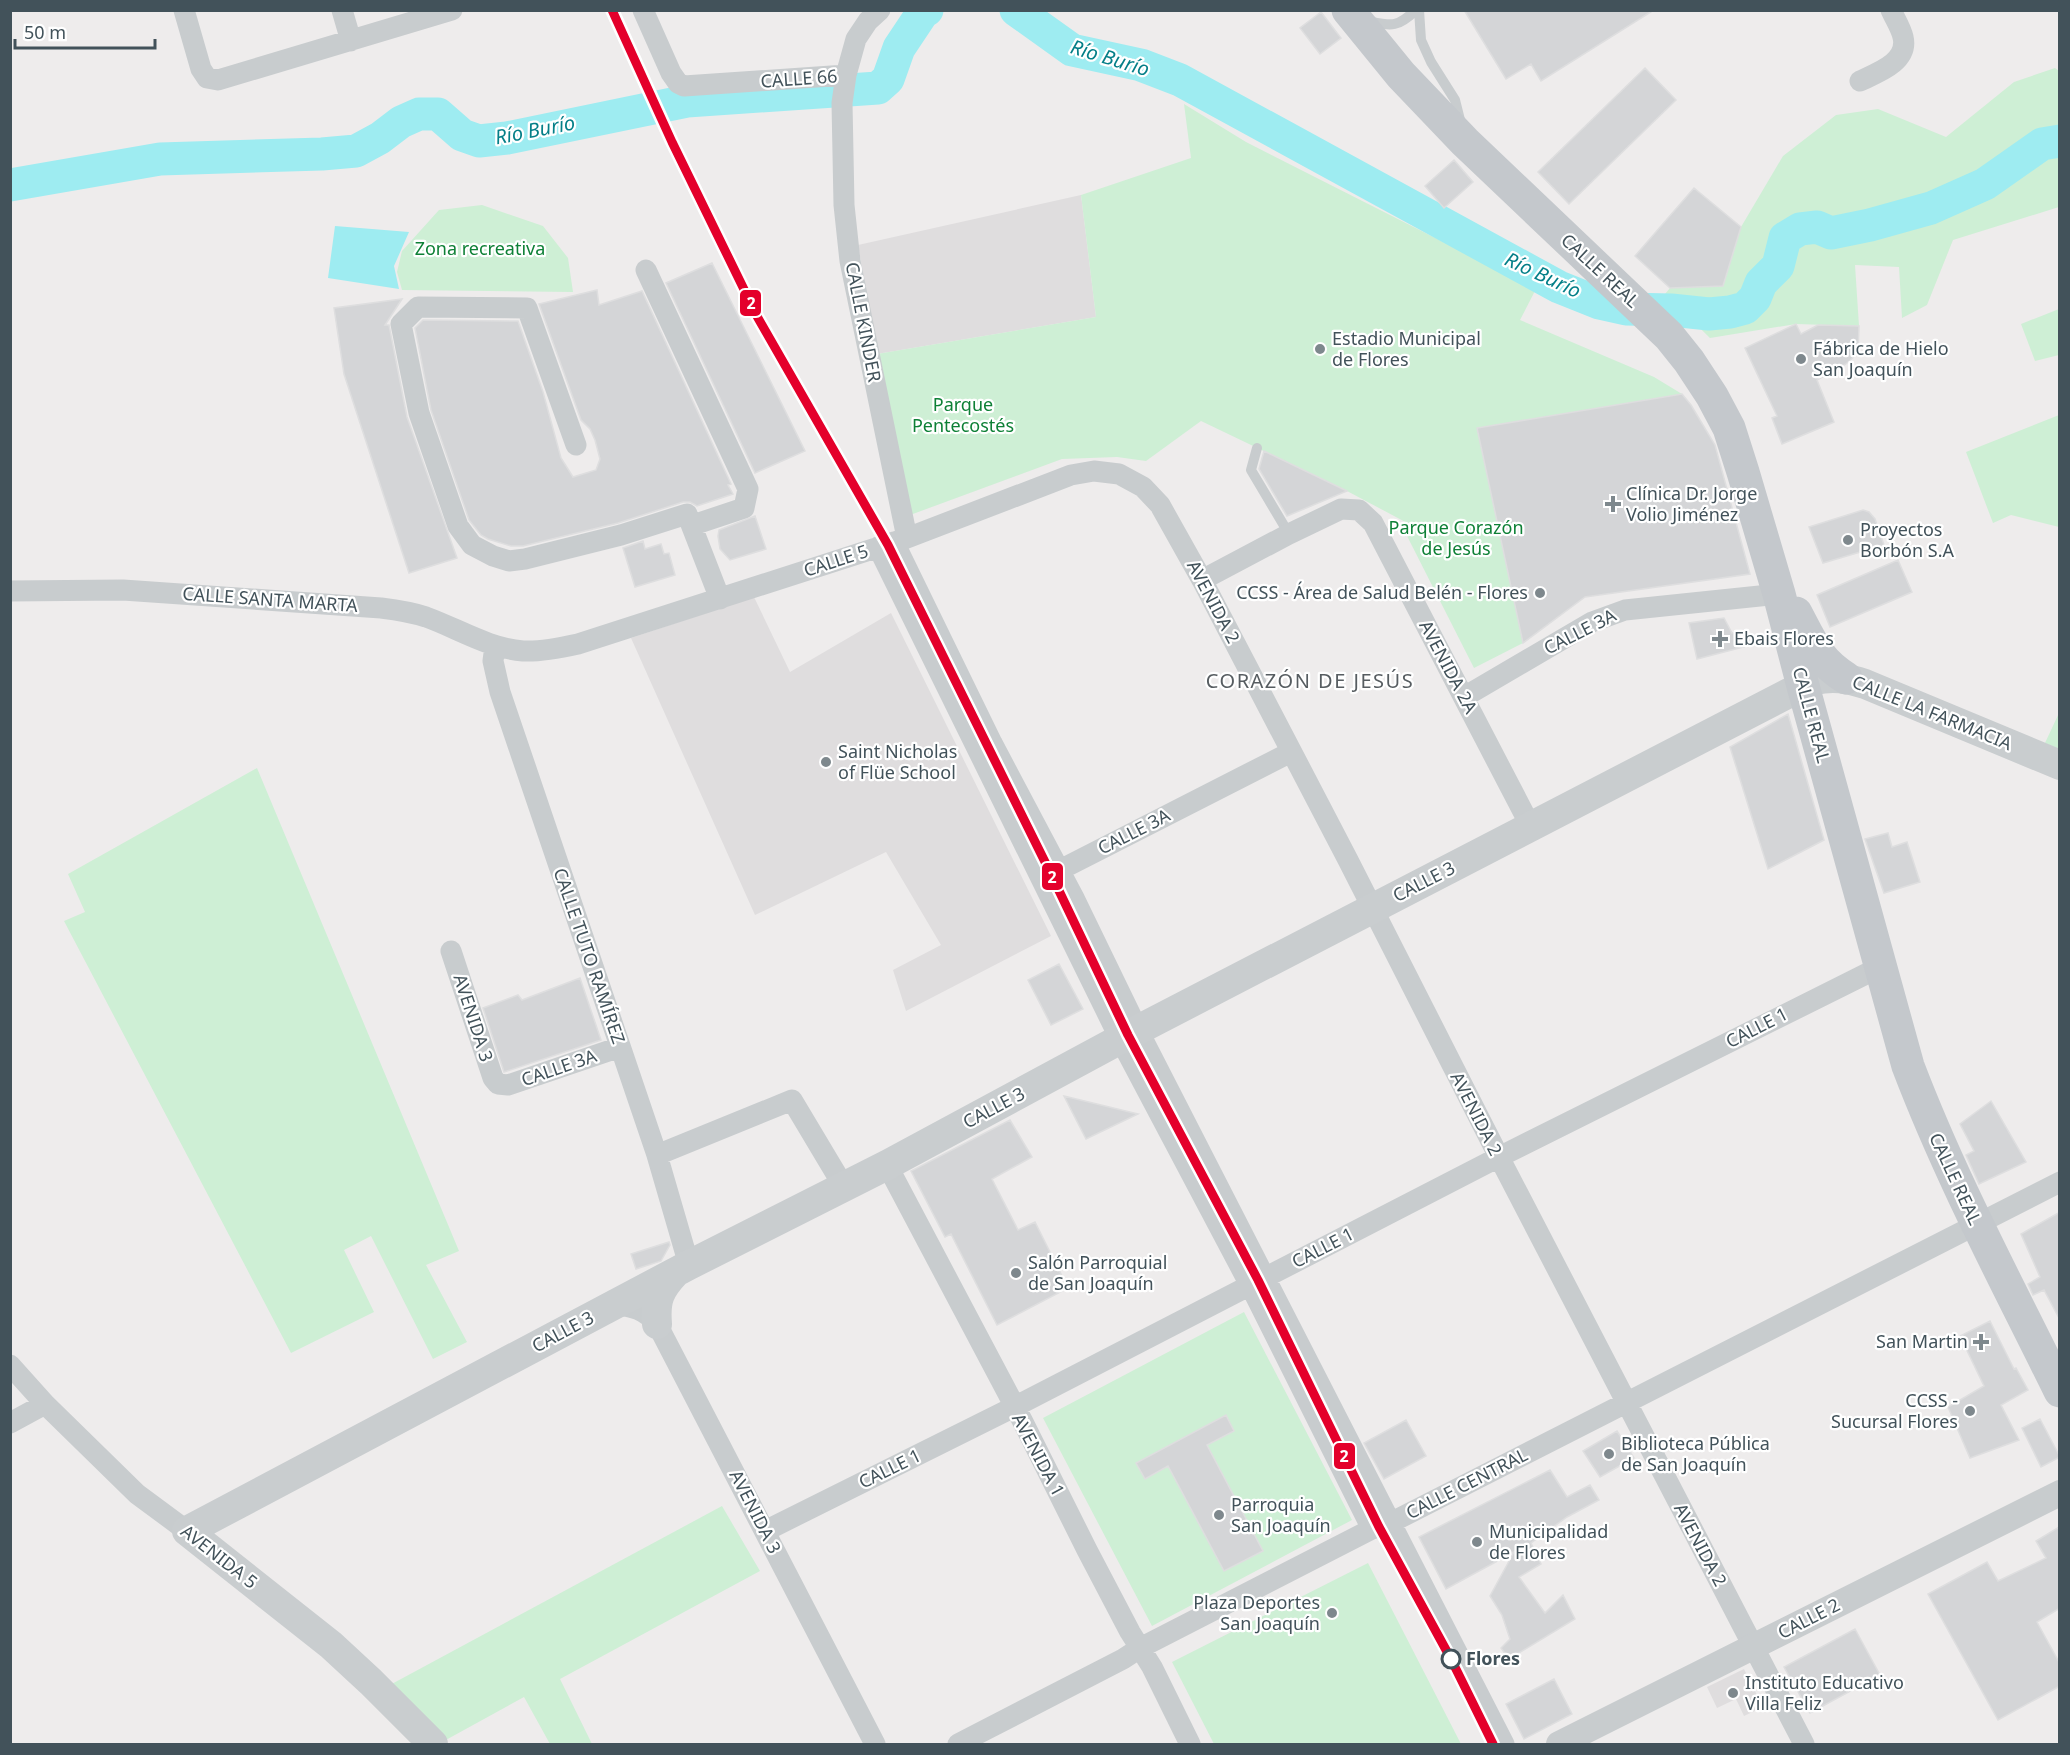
<svg xmlns="http://www.w3.org/2000/svg" width="2070" height="1755" viewBox="0 0 2070 1755" font-family="'Noto Sans',sans-serif">
<rect width="100%" height="100%" fill="#eeecec"/>
<path fill="#dfddde" d="M 1081,195 L 1096,317 L 877,354 L 858,245 Z
M 754,597 L 790,672 L 891,613 L 1051,936 L 906,1011 L 893,970 L 941,945 L 886,852 L 755,915 L 631,638 Z
M 1744,1669 L 1763,1707 L 1744,1716 L 1736,1699 L 1717,1708 L 1707,1687 Z"/>
<path fill="#ceefd5" fill-rule="evenodd" d="M 2055,68 L 2059,71 L 2059,207 L 1953,240 L 1927,305 L 1902,318 L 1899,267 L 1855,265 L 1859,326 L 1796,324 L 1710,338 L 1665,294 L 1670,288 L 1723,286 L 1741,227 L 1783,156 L 1836,115 L 1878,109 L 1946,137 L 2014,82 Z
M 1184,104 L 1246,142 L 1536,289 L 1520,320 L 1654,377 L 1682,394 L 1477,428 L 1523,643 L 1474,668 L 1404,530 L 1411,525 L 1347,491 L 1201,421 L 1146,461 L 1117,457 L 1062,459 L 902,518 L 877,354 L 1096,317 L 1081,195 L 1191,158 Z
M 482,205 L 543,226 L 568,258 L 573,292 L 402,290 L 397,272 L 402,251 L 439,210 Z
M 2059,309 L 2059,355 L 2035,361 L 2021,324 Z
M 2059,415 L 2059,527 L 2011,515 L 1993,523 L 1966,452 Z
M 2059,713 L 2059,749 L 2045,743 Z
M 257,768 L 459,1251 L 426,1265 L 467,1342 L 433,1359 L 371,1236 L 344,1250 L 374,1312 L 291,1353 L 64,921 L 85,912 L 68,874 Z
M 1244,1312 L 1352,1520 L 1152,1626 L 1043,1418 ZM 1226,1416 L 1234,1431 L 1207,1445 L 1263,1551 L 1224,1571 L 1168,1466 L 1145,1478 L 1136,1463 Z
M 722,1506 L 760,1571 L 560,1679 L 592,1744 L 550,1744 L 524,1697 L 444,1741 L 388,1686 Z
M 1368,1563 L 1461,1744 L 1214,1744 L 1172,1662 Z"/>
<path fill="#9eecf1" d="M 335,226 L 409,232 L 394,266 L 399,289 L 328,278 Z"/>
<g fill="none" stroke-linecap="round" stroke-linejoin="round">
<path stroke="#9eecf1" stroke-width="33" d="M 1016,10 L 1072,50 L 1141,65 L 1180,80 L 1559,287 L 1599,303 L 1626,309 L 1671,310 L 1709,314 L 1730,312 L 1745,308 L 1755,298 L 1761,283 L 1778,266 L 1785,238 L 1800,229 L 1817,227 L 1831,233 L 1870,225 L 1931,208 L 1985,184 L 2042,144 L 2060,141
M 10,185 L 160,159 L 322,154 L 356,151 L 380,138 L 401,122 L 419,114 L 438,114 L 462,135 L 479,141 L 507,138 L 687,101 L 878,88 L 888,79 L 899,48 L 923,12 L 927,10"/>
</g>
<path fill="#d4d5d7" stroke="#dededf" stroke-width="1.5" d="M 1464,10 L 1654,10 L 1541,81 L 1531,64 L 1506,79 Z
M 1321,12 L 1341,38 L 1320,54 L 1300,28 Z
M 1645,68 L 1676,100 L 1569,204 L 1538,172 Z
M 1454,160 L 1473,182 L 1444,208 L 1425,186 Z
M 1694,188 L 1741,227 L 1723,286 L 1670,288 L 1635,256 Z
M 712,263 L 805,451 L 755,473 L 666,283 Z
M 597,290 L 599,305 L 642,291 L 731,484 L 728,485 L 733,494 L 697,506 L 690,502 L 683,502 L 618,523 L 523,546 L 511,546 L 488,539 L 481,535 L 469,520 L 431,410 L 415,328 L 423,320 L 518,321 L 543,392 L 561,458 L 573,477 L 596,470 L 600,459 L 595,440 L 590,429 L 581,420 L 539,304 Z
M 402,299 L 385,325 L 389,325 L 407,417 L 457,558 L 409,573 L 344,374 L 334,308 Z
M 1796,324 L 1801,334 L 1818,325 L 1859,326 L 1858,353 L 1846,364 L 1817,380 L 1834,422 L 1782,444 L 1772,418 L 1777,416 L 1745,348 Z
M 1682,394 L 1691,405 L 1715,445 L 1750,574 L 1585,597 L 1523,643 L 1477,428 Z
M 1264,451 L 1347,491 L 1287,516 L 1259,469 Z
M 1863,510 L 1869,512 L 1875,519 L 1884,545 L 1823,563 L 1809,527 Z
M 755,516 L 766,549 L 730,560 L 720,549 L 718,536 L 719,530 Z
M 643,541 L 645,549 L 661,544 L 664,554 L 669,553 L 675,575 L 635,587 L 623,548 Z
M 1898,560 L 1912,592 L 1830,627 L 1817,595 Z
M 1724,618 L 1732,633 L 1745,630 L 1751,645 L 1697,659 L 1689,623 Z
M 1788,714 L 1824,840 L 1768,869 L 1730,747 Z
M 1888,833 L 1892,847 L 1907,842 L 1920,882 L 1884,893 L 1865,839 Z
M 1059,964 L 1083,1009 L 1051,1025 L 1028,980 Z
M 580,978 L 601,1040 L 504,1072 L 483,1008 L 518,995 L 522,1000 Z
M 1064,1096 L 1138,1114 L 1086,1139 Z
M 1991,1101 L 2026,1162 L 1979,1184 L 1966,1155 L 1974,1151 L 1960,1124 Z
M 1010,1120 L 1032,1157 L 992,1179 L 1018,1230 L 1035,1222 L 1068,1288 L 997,1325 L 951,1234 L 945,1237 L 911,1171 Z
M 2060,1212 L 2060,1320 L 2044,1290 L 2033,1295 L 2028,1284 L 2040,1277 L 2021,1234 Z
M 669,1242 L 670,1245 L 661,1261 L 636,1269 L 631,1254 Z
M 1990,1321 L 2014,1369 L 2016,1368 L 2028,1390 L 2001,1405 L 2019,1440 L 1970,1458 L 1948,1407 L 1984,1386 L 1960,1336 Z
M 1226,1415 L 1234,1431 L 1207,1445 L 1263,1551 L 1224,1571 L 1168,1466 L 1145,1479 L 1136,1463 Z
M 2040,1419 L 2060,1457 L 2041,1467 L 2022,1428 Z
M 1406,1420 L 1426,1456 L 1384,1479 L 1364,1443 Z
M 1617,1431 L 1634,1458 L 1600,1477 L 1583,1451 Z
M 1550,1470 L 1567,1497 L 1590,1485 L 1599,1500 L 1567,1517 L 1531,1543 L 1541,1564 L 1519,1577 L 1545,1613 L 1563,1595 L 1575,1619 L 1509,1659 L 1501,1648 L 1510,1639 L 1502,1615 L 1490,1596 L 1514,1552 L 1446,1589 L 1419,1537 Z
M 2059,1527 L 2060,1608 L 2037,1622 L 2060,1664 L 2060,1686 L 1998,1720 L 1928,1594 L 1987,1562 L 1998,1581 L 2046,1558 L 2036,1541 Z
M 1855,1629 L 1880,1675 L 1810,1713 L 1784,1667 Z
M 1554,1679 L 1572,1714 L 1524,1739 L 1506,1704 Z"/>
<g fill="none" stroke-linecap="round" stroke-linejoin="round">
<path stroke="#c8ccce" stroke-width="10" d="M 1419,10 L 1421,40 L 1431,62 L 1455,100 L 1461,124
M 1368,21 C 1392,26 1397,28 1416,10
M 1257,448 L 1251,470 L 1289,534"/>
<path stroke="#c8ccce" stroke-width="21" d="M 184,10 L 201,69 L 207,78 L 218,80 L 452,10
M 342,10 L 351,41
M 643,10 L 671,73 L 678,83 L 684,86 L 846,75
M 880,10 L 868,21 L 856,39 L 846,75 L 842,103 L 844,205 L 850,261 L 907,538
M 1860,81 C 1877,73 1909,62 1903,37 C 1901,28 1895,19 1891,10
M 646,270 L 748,489 L 744,508 L 693,525
M 576,445 L 527,308 L 418,307 L 401,324 L 419,413 L 458,526 L 472,545 L 493,556 L 509,561 L 525,559 L 621,535 L 687,514 L 720,599
M 894,542 L 992,743 L 1075,900 L 1138,1030 L 1504,1744
M 878,547 L 1120,1039 L 1250,1285 L 1372,1529
M 1202,580 L 1289,534 L 1341,509 L 1359,510 L 1373,523 L 1531,827
M 10,591 L 123,590 L 381,608 C 397,610 411,612 426,617 C 459,629 488,648 523,651 C 541,652 560,648 578,644 L 907,538 L 1071,475 L 1094,471 L 1119,474 L 1143,487 L 1160,505 L 1202,580 L 1348,860 L 1499,1157 L 1804,1744
M 495,646 L 493,661 L 500,692 L 657,1155 L 689,1265
M 1464,697 L 1592,622 L 1625,610 L 1779,594
M 1048,876 L 1291,752
M 451,951 L 493,1078 L 498,1084 L 508,1085 L 620,1047
M 657,1155 L 792,1100 L 844,1187
M 887,1165 L 1023,1422 L 1087,1550 L 1130,1632 L 1152,1667 L 1190,1744
M 614,1305 C 633,1306 645,1310 657,1324 L 875,1744
M 10,1365 L 45,1404 L 137,1494 L 187,1531
M 10,1423 L 45,1404
M 765,1531 L 1014,1407 L 1499,1157 L 1882,966
M 958,1744 L 1123,1659 L 1140,1648 L 1372,1529 L 1390,1523 L 2060,1182"/>
<path stroke="#c8ccce" stroke-width="26" d="M 1559,1744 L 2060,1493"/>
<path stroke="#c9cdcf" stroke-width="30" d="M 657,1324 C 655,1300 659,1290 676,1272
M 433,1744 L 371,1682 L 331,1645 L 187,1531 L 689,1265 L 887,1165 L 1128,1035 L 1814,680 C 1833,676 1847,678 1865,684 L 2060,765"/>
<path stroke="#c4c8cc" stroke-width="33" d="M 1348,10 L 1401,75 L 1465,142 L 1669,336 L 1689,361 L 1712,396 L 1729,428 L 1743,472 L 1779,594 L 1803,686 L 1908,1066 C 1951,1179 2007,1283 2060,1391
M 1796,613 C 1811,641 1818,661 1846,678"/>
<g stroke="#fff" stroke-width="14">
<path id="rail-1" d="M 612,10 L 672,142 L 758,318 L 888,545 L 1051,874 L 1128,1035 L 1258,1280 L 1379,1527 L 1451,1659 L 1493,1744"/>
</g>
<use href="#rail-1" stroke="#e4002b" stroke-width="9"/>
</g>
<g fill="#7e888d" stroke="#fff" stroke-width="2">
<circle cx="1320" cy="349" r="6"/>
<circle cx="1801" cy="359" r="6"/>
<path d="M1610 495h6v6h6v6h-6v6h-6v-6h-6v-6h6z"/>
<circle cx="1848" cy="540" r="6"/>
<circle cx="1540" cy="593" r="6"/>
<path d="M1717 630h6v6h6v6h-6v6h-6v-6h-6v-6h6z"/>
<circle cx="826" cy="762" r="6"/>
<circle cx="1016" cy="1273" r="6"/>
<path d="M1978 1333h6v6h6v6h-6v6h-6v-6h-6v-6h6z"/>
<circle cx="1970" cy="1411" r="6"/>
<circle cx="1609" cy="1454" r="6"/>
<circle cx="1219" cy="1515" r="6"/>
<circle cx="1477" cy="1542" r="6"/>
<circle cx="1332" cy="1613" r="6"/>
<circle cx="1733" cy="1693" r="6"/>
</g>
<circle fill="#fff" stroke="#42525a" stroke-width="3" cx="1451" cy="1659" r="9"/>
<g text-anchor="middle" stroke-width="4.5" stroke-linejoin="round" paint-order="stroke">
<g font-size="18" fill="#42525a" stroke="#fff">
<text transform="translate(799 79) rotate(-4)" y="6">CALLE 66</text>
<text transform="translate(1600 271) rotate(43)" y="6">CALLE REAL</text>
<text transform="translate(863 322) rotate(79)" y="6">CALLE KINDER</text>
<text transform="translate(836 561) rotate(-18)" y="6">CALLE 5</text>
<text transform="translate(270 600) rotate(4)" y="6">CALLE SANTA MARTA</text>
<text transform="translate(1213 602) rotate(62)" y="6">AVENIDA 2</text>
<text transform="translate(1580 632) rotate(-27)" y="6">CALLE 3A</text>
<text transform="translate(1448 667) rotate(62)" y="6">AVENIDA 2A</text>
<text transform="translate(1932 713) rotate(22)" y="6">CALLE LA FARMACIA</text>
<text transform="translate(1811 715) rotate(75)" y="6">CALLE REAL</text>
<text transform="translate(1134 832) rotate(-27)" y="6">CALLE 3A</text>
<text transform="translate(1424 882) rotate(-27)" y="6">CALLE 3</text>
<text transform="translate(589 956) rotate(71)" y="6">CALLE TUTO RAMÍREZ</text>
<text transform="translate(473 1018) rotate(72)" y="6">AVENIDA 3</text>
<text transform="translate(1757 1028) rotate(-27)" y="6">CALLE 1</text>
<text transform="translate(559 1068) rotate(-19)" y="6">CALLE 3A</text>
<text transform="translate(994 1108) rotate(-28)" y="6">CALLE 3</text>
<text transform="translate(1476 1114) rotate(63)" y="6">AVENIDA 2</text>
<text transform="translate(1955 1179) rotate(65)" y="6">CALLE REAL</text>
<text transform="translate(1323 1248) rotate(-27)" y="6">CALLE 1</text>
<text transform="translate(563 1332) rotate(-28)" y="6">CALLE 3</text>
<text transform="translate(1038 1455) rotate(62)" y="6">AVENIDA 1</text>
<text transform="translate(890 1469) rotate(-26)" y="6">CALLE 1</text>
<text transform="translate(1467 1484) rotate(-27)" y="6">CALLE CENTRAL</text>
<text transform="translate(755 1512) rotate(63)" y="6">AVENIDA 3</text>
<text transform="translate(1700 1545) rotate(62)" y="6">AVENIDA 2</text>
<text transform="translate(219 1557) rotate(38)" y="6">AVENIDA 5</text>
<text transform="translate(1809 1619) rotate(-27)" y="6">CALLE 2</text>
</g>
<g font-size="18" fill="#0e8036" stroke="#fff">
<text x="480" y="255">Zona recreativa</text>
<text x="963" y="411">Parque<tspan x="963" dy="21">Pentecostés</tspan></text>
<text x="1456" y="534">Parque Corazón<tspan x="1456" dy="21">de Jesús</tspan></text>
</g>
<g font-size="18" fill="#42525a" stroke="#fff" text-anchor="start">
<text x="1332" y="345">Estadio Municipal<tspan x="1332" dy="21">de Flores</tspan></text>
<text x="1813" y="355">Fábrica de Hielo<tspan x="1813" dy="21">San Joaquín</tspan></text>
<text x="1626" y="500">Clínica Dr. Jorge<tspan x="1626" dy="21">Volio Jiménez</tspan></text>
<text x="1860" y="536">Proyectos<tspan x="1860" dy="21">Borbón S.A</tspan></text>
<text x="1528" y="599" text-anchor="end">CCSS - Área de Salud Belén - Flores</text>
<text x="1734" y="645">Ebais Flores</text>
<text x="838" y="758">Saint Nicholas<tspan x="838" dy="21">of Flüe School</tspan></text>
<text x="1028" y="1269">Salón Parroquial<tspan x="1028" dy="21">de San Joaquín</tspan></text>
<text x="1968" y="1348" text-anchor="end">San Martin</text>
<text x="1958" y="1407" text-anchor="end">CCSS -<tspan x="1958" dy="21">Sucursal Flores</tspan></text>
<text x="1621" y="1450">Biblioteca Pública<tspan x="1621" dy="21">de San Joaquín</tspan></text>
<text x="1231" y="1511">Parroquia<tspan x="1231" dy="21">San Joaquín</tspan></text>
<text x="1489" y="1538">Municipalidad<tspan x="1489" dy="21">de Flores</tspan></text>
<text x="1320" y="1609" text-anchor="end">Plaza Deportes<tspan x="1320" dy="21">San Joaquín</tspan></text>
<text x="1745" y="1689">Instituto Educativo<tspan x="1745" dy="21">Villa Feliz</tspan></text>
</g>
<g font-size="18" font-weight="bold" fill="#42525a" stroke="#fff" text-anchor="start">
<text x="1466" y="1665">Flores</text>
</g>
<g font-size="20" font-style="italic" fill="#047f88" stroke="#fff">
<text transform="translate(1110 58) rotate(17)" y="7">Río Burío</text>
<text transform="translate(535 130) rotate(-11)" y="7">Río Burío</text>
<text transform="translate(1543 275) rotate(25)" y="7">Río Burío</text>
</g>
<g font-size="20" letter-spacing="1.5" fill="#575d61" stroke="#fff">
<text x="1310" y="688">CORAZÓN DE JESÚS</text>
</g>
</g>
<g stroke="#fff" stroke-width="2">
<rect x="739" y="289" width="23" height="28" rx="6" fill="#e4002b"/>
<rect x="1041" y="862" width="23" height="29" rx="6" fill="#e4002b"/>
<rect x="1333" y="1442" width="23" height="28" rx="6" fill="#e4002b"/>
</g>
<g font-size="16" text-anchor="middle" font-weight="bold" fill="#fff">
<text x="751" y="309">2</text>
<text x="1052" y="883">2</text>
<text x="1344" y="1462">2</text>
</g>
<rect width="2070" height="1755" fill="none" stroke="#42525a" stroke-width="24"/>
<path d="M15 39v9h140v-9" fill="none" stroke="#42525a" stroke-width="3"/>
<text x="24" y="39" font-size="18" fill="#42525a" stroke="#ffffff" stroke-width="4.5" paint-order="stroke">50 m</text>
</svg>
